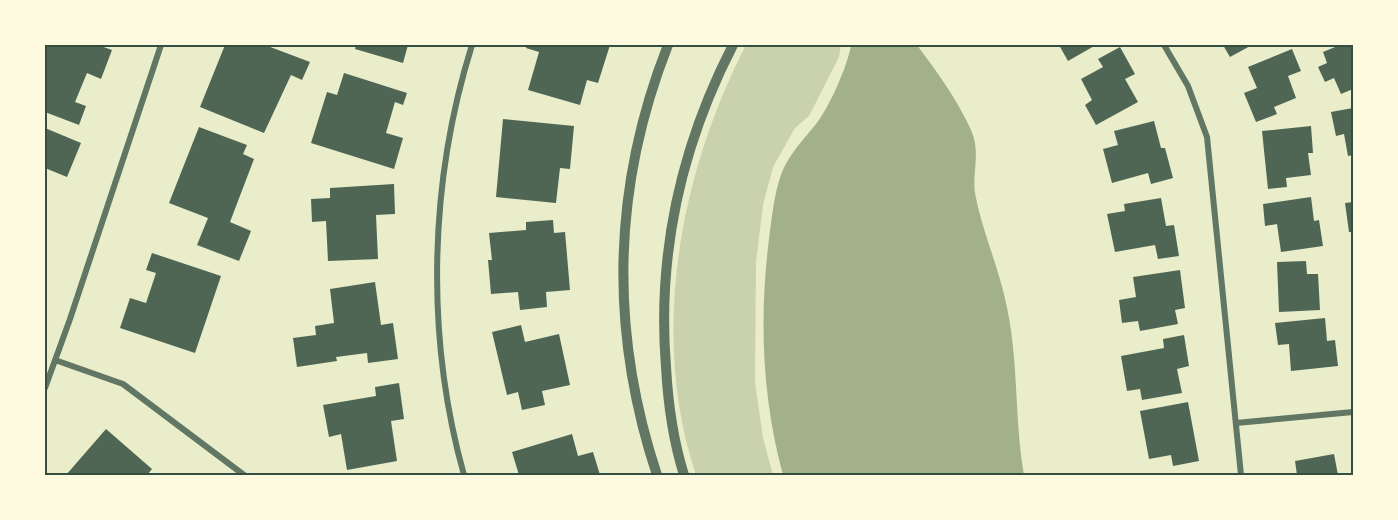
<svg xmlns="http://www.w3.org/2000/svg" width="1398" height="520" viewBox="0 0 1398 520" font-family="'DejaVu Sans',sans-serif">
<rect width="100%" height="100%" fill="#e9edc9"/>
<path fill="#cad2ad" d="M 746,45 L 841,45 L 839,57 L 809,116 L 795,128 L 773,167 L 763,205 L 756,262 L 755,382 L 763,438 L 773,475 L 696,475 C 649,335 680,173 746,45 Z"/>
<path fill="#a3b18a" d="M 851,45 L 917,45 C 937,72 957,99 971,130 C 981,153 972,171 975,193 C 982,231 998,265 1006,303 C 1019,360 1014,418 1024,475 L 783,475 C 762,397 759,319 769,239 C 772,217 774,193 782,172 C 790,153 804,139 816,124 C 829,108 848,65 851,45 Z"/>
<path fill="#4f6655" d="M 45,45 L 98,45 L 112,50 L 101,79 L 87,73 L 75,102 L 86,106 L 79,125 L 45,112 Z
M 225,45 L 265,45 L 310,62 L 302,80 L 291,75 L 264,133 L 200,107 Z
M 356,45 L 408,45 L 403,63 L 355,49 Z
M 527,45 L 610,45 L 598,83 L 587,80 L 580,105 L 528,90 L 539,52 L 526,48 Z
M 1059,45 L 1096,45 L 1068,61 Z
M 1223,45 L 1252,45 L 1230,57 Z
M 1340,45 L 1353,45 L 1353,89 L 1341,94 L 1334,78 L 1325,82 L 1318,67 L 1327,63 L 1323,52 Z
M 1120,47 L 1135,74 L 1125,79 L 1138,102 L 1096,125 L 1085,105 L 1092,100 L 1081,79 L 1103,67 L 1098,59 Z
M 1292,49 L 1301,71 L 1288,76 L 1296,98 L 1274,107 L 1277,114 L 1256,122 L 1244,93 L 1257,88 L 1248,67 Z
M 344,73 L 407,93 L 403,105 L 395,102 L 386,133 L 403,138 L 394,169 L 311,143 L 327,92 L 337,95 Z
M 1353,108 L 1353,155 L 1348,156 L 1344,134 L 1336,136 L 1331,112 Z
M 503,119 L 574,126 L 570,169 L 560,168 L 556,203 L 496,197 Z
M 1154,121 L 1161,148 L 1165,148 L 1173,178 L 1151,184 L 1148,173 L 1112,183 L 1103,149 L 1118,145 L 1114,131 Z
M 1311,126 L 1313,153 L 1308,153 L 1311,175 L 1286,178 L 1287,187 L 1268,189 L 1262,131 Z
M 199,127 L 247,145 L 243,154 L 254,159 L 230,222 L 251,231 L 239,261 L 197,245 L 208,218 L 169,203 Z
M 45,128 L 81,143 L 67,177 L 45,168 Z
M 394,184 L 395,214 L 376,215 L 378,259 L 328,261 L 326,221 L 312,222 L 311,199 L 330,198 L 330,188 Z
M 1311,197 L 1314,221 L 1319,220 L 1323,246 L 1281,252 L 1277,224 L 1265,226 L 1263,204 Z
M 1161,198 L 1166,226 L 1174,225 L 1179,256 L 1158,259 L 1155,245 L 1115,252 L 1107,214 L 1125,211 L 1124,204 Z
M 1353,202 L 1353,232 L 1349,232 L 1345,203 Z
M 553,220 L 554,233 L 565,232 L 570,290 L 546,292 L 547,307 L 520,310 L 518,292 L 491,294 L 488,260 L 492,260 L 489,233 L 526,230 L 526,222 Z
M 152,253 L 221,276 L 195,353 L 120,328 L 130,298 L 146,303 L 156,273 L 146,270 Z
M 1306,261 L 1307,274 L 1318,274 L 1320,310 L 1279,312 L 1277,262 Z
M 1180,270 L 1185,308 L 1175,310 L 1178,324 L 1140,331 L 1138,321 L 1122,323 L 1119,300 L 1136,297 L 1133,277 Z
M 375,282 L 381,325 L 393,323 L 398,359 L 368,363 L 367,353 L 336,357 L 337,361 L 297,367 L 293,338 L 316,335 L 315,326 L 334,323 L 330,289 Z
M 1325,318 L 1327,341 L 1335,340 L 1338,366 L 1291,371 L 1289,344 L 1278,345 L 1275,323 Z
M 521,325 L 525,342 L 559,334 L 570,385 L 542,391 L 545,405 L 522,410 L 518,392 L 507,395 L 492,332 Z
M 1184,335 L 1189,366 L 1177,369 L 1182,393 L 1142,400 L 1140,389 L 1127,391 L 1121,356 L 1164,348 L 1163,339 Z
M 399,383 L 404,419 L 391,421 L 397,461 L 347,470 L 341,434 L 329,437 L 323,405 L 376,396 L 375,387 Z
M 1188,402 L 1199,461 L 1173,466 L 1171,455 L 1149,459 L 1140,411 Z
M 106,429 L 152,469 L 147,475 L 66,475 Z
M 572,434 L 578,456 L 593,452 L 600,475 L 519,475 L 512,452 Z
M 1334,454 L 1338,475 L 1297,475 L 1295,461 Z"/>
<g fill="none" stroke-linecap="round" stroke-linejoin="round">
<path stroke="#617663" stroke-width="6" d="M 1164,45 L 1188,86 L 1207,137 L 1241,475
M 55,360 L 123,384 L 244,475
M 45,388 L 70,319 L 161,45
M 1236,423 L 1353,412
M 464,475 C 425,336 429,182 472,45"/>
<path stroke="#617663" stroke-width="10" d="M 657,475 C 609,330 612,187 668,45
M 684,475 C 673,440 668,403 666,367 C 657,254 681,146 733,45"/>
</g>
<rect width="1398" height="520" fill="none" stroke="#fefae0" stroke-width="93"/>
<rect x="46" y="46" width="1306" height="428" fill="none" stroke="#344e41" stroke-width="2"/>
</svg>
